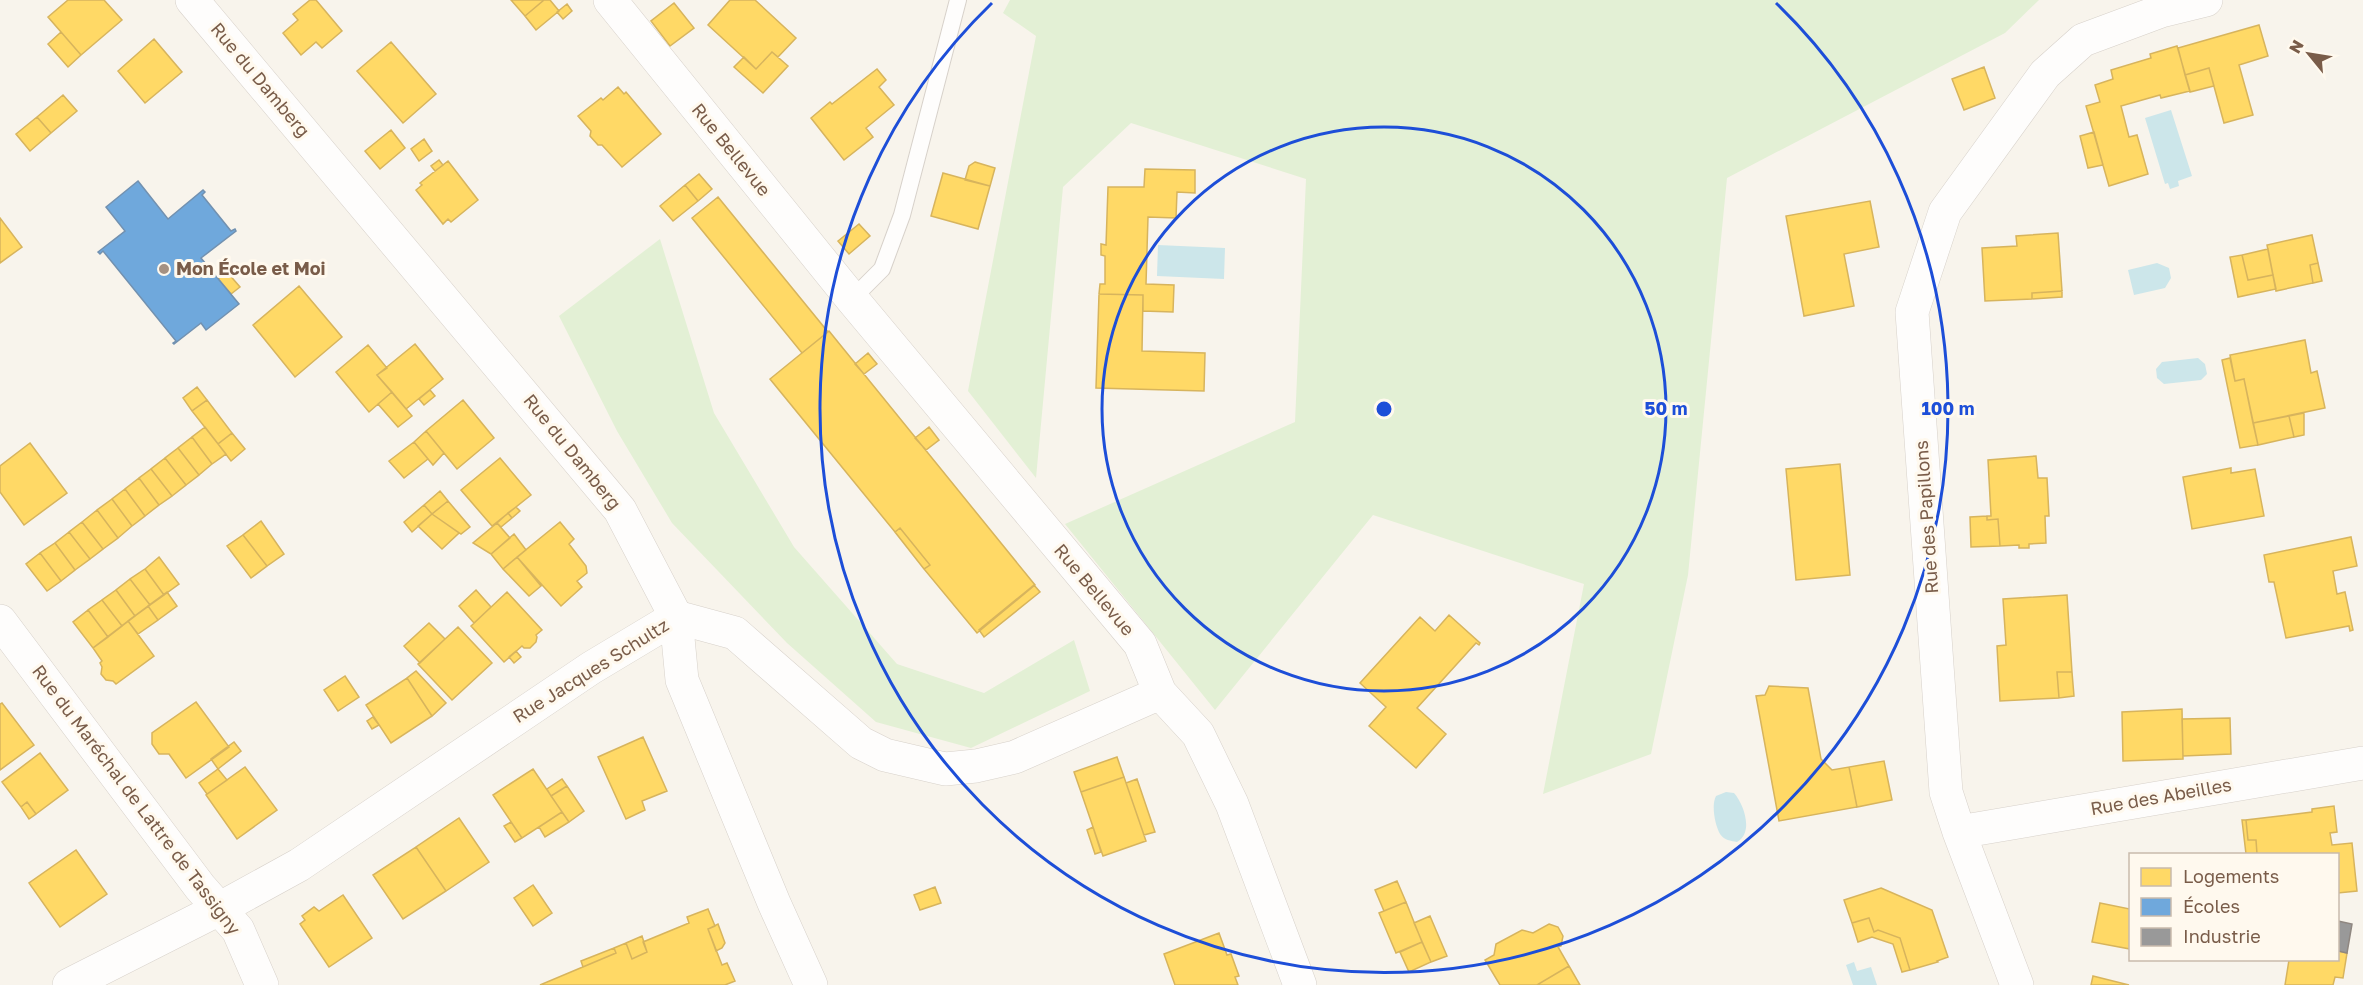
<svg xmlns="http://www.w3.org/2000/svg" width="2363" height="985" viewBox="0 0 2363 985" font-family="'Golos Text',sans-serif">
<rect width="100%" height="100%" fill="#f8f4ec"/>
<path fill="#e3f0d5" d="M 1010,0 L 2039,0 L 2005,33 L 1727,178 L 1688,575 L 1651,754 L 1543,794 L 1584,584 L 1373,515 L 1215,710 L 1065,524 L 1295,422 L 1306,179 L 1131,123 L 1063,187 L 1036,478 L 968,391 L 1036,36 L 1003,13 Z
M 660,239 L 714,413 L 794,547 L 897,664 L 984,693 L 1074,640 L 1090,691 L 971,748 L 876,722 L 787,643 L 672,523 L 617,431 L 559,316 Z"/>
<path fill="#cce6ea" d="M 2171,110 L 2192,176 L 2178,181 L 2179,186 L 2170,189 L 2168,183 L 2165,184 L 2145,118 Z
M 1158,245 L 1225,248 L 1224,279 L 1157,276 Z
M 2157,263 L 2169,268 L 2171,278 L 2165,288 L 2134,295 L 2128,270 Z
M 2198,358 L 2205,364 L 2207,374 L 2201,380 L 2164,384 L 2157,378 L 2156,369 L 2162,362 Z
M 1726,792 L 1734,793 C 1744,804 1754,833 1737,842 C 1731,841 1724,840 1720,834 C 1715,825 1711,805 1716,796 Z
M 1854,962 L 1857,971 L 1871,967 L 1877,985 L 1853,985 L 1846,965 Z"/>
<path fill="#ffd966" stroke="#d7b45d" stroke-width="1.5" d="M 68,0 L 104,0 L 122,20 L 81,55 L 48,17 Z
M 310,0 L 316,0 L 342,31 L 322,48 L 316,42 L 301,55 L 283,33 L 298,20 L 293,14 Z
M 511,0 L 544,0 L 525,16 Z
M 544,0 L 550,0 L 559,11 L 536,30 L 525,16 Z
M 730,0 L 755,0 L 796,38 L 778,57 L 772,52 L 756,69 L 708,25 Z
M 674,3 L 694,28 L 670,46 L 651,21 Z
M 567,4 L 572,11 L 563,19 L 557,12 Z
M 2259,25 L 2268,56 L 2239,65 L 2253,115 L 2224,123 L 2209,68 L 2185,75 L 2178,48 Z
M 61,32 L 81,55 L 68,67 L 48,44 Z
M 154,39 L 182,72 L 145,103 L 118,71 Z
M 391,42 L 436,94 L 403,123 L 357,71 Z
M 2177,46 L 2190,91 L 2161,98 L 2160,95 L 2121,106 L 2129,137 L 2137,135 L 2148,174 L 2109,186 L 2086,106 L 2100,102 L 2095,85 L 2113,79 L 2111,70 L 2151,58 L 2150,54 Z
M 772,52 L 788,66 L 763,93 L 734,67 L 744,57 L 756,69 Z
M 1984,67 L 1995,98 L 1964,110 L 1952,79 Z
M 2209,68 L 2214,86 L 2190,92 L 2185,75 Z
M 877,69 L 886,80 L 879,87 L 894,105 L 866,128 L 873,137 L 844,160 L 811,118 L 830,102 L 832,104 Z
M 618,87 L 624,94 L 626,92 L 661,134 L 622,167 L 602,145 L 598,145 L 590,136 L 591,131 L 578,116 L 601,98 L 603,100 Z
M 63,95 L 77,111 L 51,133 L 37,117 Z
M 37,117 L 51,133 L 30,151 L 16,134 Z
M 391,130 L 405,148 L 380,169 L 365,151 Z
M 2094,132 L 2103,165 L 2088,168 L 2080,136 Z
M 424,139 L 432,151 L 419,161 L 411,149 Z
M 439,160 L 443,165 L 435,171 L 431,166 Z
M 448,161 L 478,200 L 451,222 L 448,219 L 443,224 L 416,190 L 422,185 L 420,183 Z
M 975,162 L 995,168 L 990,186 L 965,180 L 969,166 Z
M 1145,169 L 1195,170 L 1195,193 L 1177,192 L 1176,218 L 1148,217 L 1146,284 L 1174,285 L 1173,312 L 1143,311 L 1143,295 L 1099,294 L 1100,284 L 1105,284 L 1105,256 L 1101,255 L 1101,244 L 1106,245 L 1108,187 L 1144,187 Z
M 943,173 L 990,186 L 978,229 L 931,216 Z
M 699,174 L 712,189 L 698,201 L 685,185 Z
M 685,185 L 698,201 L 673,221 L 660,206 Z
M 718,197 L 828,332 L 802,353 L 692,218 Z
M 1870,201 L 1879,247 L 1844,254 L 1854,306 L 1804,316 L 1786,216 Z
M 0,218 L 22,247 L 0,263 Z
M 859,224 L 870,236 L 849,254 L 838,241 Z
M 2058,233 L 2062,291 L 2032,293 L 2032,299 L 1985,301 L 1982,248 L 2017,246 L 2016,236 Z
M 2312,235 L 2318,263 L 2310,265 L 2313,283 L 2276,291 L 2267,245 Z
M 2268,249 L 2273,275 L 2248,280 L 2242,255 Z
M 2242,255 L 2248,280 L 2273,275 L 2276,289 L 2238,297 L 2230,257 Z
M 2318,263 L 2322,281 L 2313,283 L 2310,265 Z
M 227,272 L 240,287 L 231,294 L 218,279 Z
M 299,286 L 342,337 L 295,377 L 253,325 Z
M 2062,291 L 2062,297 L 2032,299 L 2032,293 Z
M 1099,294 L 1143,295 L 1142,351 L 1205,353 L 1204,391 L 1096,388 Z
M 829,331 L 1035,585 L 977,633 L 924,569 L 930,565 L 900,528 L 895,532 L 770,379 Z
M 2305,340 L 2311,373 L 2317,371 L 2325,408 L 2253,423 L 2244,379 L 2235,381 L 2230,355 Z
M 415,344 L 443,379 L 406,409 L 377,375 Z
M 368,345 L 387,368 L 377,375 L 392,392 L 369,412 L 336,372 Z
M 868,353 L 877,364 L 864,374 L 855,364 Z
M 2230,358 L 2235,381 L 2244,379 L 2258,445 L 2240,448 L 2222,360 Z
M 197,387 L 207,400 L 192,411 L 183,398 Z
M 430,390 L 435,396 L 424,405 L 419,399 Z
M 392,392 L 412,416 L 398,427 L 378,404 Z
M 207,400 L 232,433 L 218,444 L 192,411 Z
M 463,400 L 494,438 L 457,469 L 426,431 Z
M 2304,413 L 2304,435 L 2294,437 L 2289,416 Z
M 2289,416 L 2294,437 L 2258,445 L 2253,423 Z
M 205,427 L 226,454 L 212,464 L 192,437 Z
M 929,427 L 939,440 L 926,450 L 915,438 Z
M 426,431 L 444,453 L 433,465 L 414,442 Z
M 232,433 L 245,449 L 231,461 L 218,444 Z
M 192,437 L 212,464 L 199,475 L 178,448 Z
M 414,442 L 428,459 L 404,478 L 389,461 Z
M 30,443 L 67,493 L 24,525 L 0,492 L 0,466 Z
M 178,448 L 199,475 L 186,485 L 165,458 Z
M 2036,456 L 2038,478 L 2047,478 L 2049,516 L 2045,516 L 2046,543 L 2029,544 L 2029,548 L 2019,548 L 2019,545 L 2000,546 L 1998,519 L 1987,520 L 1987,516 L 1991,516 L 1988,460 Z
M 165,458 L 186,485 L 172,496 L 151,469 Z
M 500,458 L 531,495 L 492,526 L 461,490 Z
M 1840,464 L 1850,575 L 1796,580 L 1786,469 Z
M 2231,468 L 2231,473 L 2255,469 L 2264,516 L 2192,529 L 2183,477 Z
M 151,469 L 172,496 L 159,505 L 139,478 Z
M 139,478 L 159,505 L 145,516 L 125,489 Z
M 125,489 L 145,516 L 132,526 L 112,499 Z
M 440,491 L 448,501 L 432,514 L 424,505 Z
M 112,499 L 132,526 L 118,538 L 97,510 Z
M 448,501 L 470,527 L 461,534 L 432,514 Z
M 424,505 L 432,514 L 412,532 L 404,522 Z
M 516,507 L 520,511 L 512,518 L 508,513 Z
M 97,510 L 118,538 L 103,549 L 82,522 Z
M 508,513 L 512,518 L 501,527 L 497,523 Z
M 432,514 L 459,533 L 442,549 L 418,526 Z
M 1987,516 L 1987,520 L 1998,519 L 2000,546 L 1971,547 L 1970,517 Z
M 261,521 L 284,554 L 267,566 L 243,535 Z
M 82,522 L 103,549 L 90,559 L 69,532 Z
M 560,522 L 574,539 L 569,544 L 586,566 L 587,573 L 577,581 L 582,587 L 561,606 L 517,557 Z
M 497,523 L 510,538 L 491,554 L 473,543 Z
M 900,528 L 930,565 L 924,569 L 895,532 Z
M 69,532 L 90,559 L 75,570 L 55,543 Z
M 514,534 L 526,550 L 503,569 L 491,554 Z
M 243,535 L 267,566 L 251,578 L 227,546 Z
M 2351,537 L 2357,566 L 2333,571 L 2337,594 L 2345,592 L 2353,630 L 2350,631 L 2349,626 L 2286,638 L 2274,582 L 2269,582 L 2264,555 Z
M 55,543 L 75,570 L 61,581 L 40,553 Z
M 40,553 L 61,581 L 47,591 L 26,564 Z
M 159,557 L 179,584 L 164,595 L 145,569 Z
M 517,557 L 541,586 L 529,596 L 503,569 Z
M 145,569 L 164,595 L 150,605 L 130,579 Z
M 130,579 L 150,605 L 135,616 L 116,590 Z
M 1034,585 L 1040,592 L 984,637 L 979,630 Z
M 116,590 L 135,616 L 122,626 L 102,600 Z
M 476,590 L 491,607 L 474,623 L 459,606 Z
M 167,592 L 177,606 L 158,620 L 148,606 Z
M 507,592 L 542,630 L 536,635 L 537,637 L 536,642 L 530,648 L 524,648 L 522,646 L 504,662 L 471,626 Z
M 2067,595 L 2072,672 L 2057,672 L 2059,698 L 2000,701 L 1997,646 L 2006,645 L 2003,599 Z
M 102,600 L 122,626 L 108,637 L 88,610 Z
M 148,606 L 158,620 L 138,634 L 128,621 Z
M 88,610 L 108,637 L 93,648 L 73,622 Z
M 1449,615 L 1480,643 L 1479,645 L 1476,643 L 1417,708 L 1446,734 L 1416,768 L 1369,726 L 1386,707 L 1360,683 L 1420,617 L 1435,631 Z
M 128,621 L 154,656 L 116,684 L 113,681 L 106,680 L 101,674 L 102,667 L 100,663 L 102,661 L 93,648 Z
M 429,623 L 445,639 L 420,663 L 404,646 Z
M 458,627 L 492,663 L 452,700 L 418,664 Z
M 516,651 L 521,657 L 514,663 L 509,657 Z
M 416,671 L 446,703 L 432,716 L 407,678 Z
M 2057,672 L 2072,672 L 2074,696 L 2059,698 Z
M 345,676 L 359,697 L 338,711 L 324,690 Z
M 407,678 L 432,716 L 391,743 L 366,705 Z
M 1769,686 L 1808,688 L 1821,759 L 1832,770 L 1849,767 L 1857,807 L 1779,821 L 1756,696 L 1765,695 Z
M 196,702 L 229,747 L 186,778 L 169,754 L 159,754 L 152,744 L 152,733 Z
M 2,703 L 34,745 L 0,770 L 0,704 Z
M 2182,709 L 2183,759 L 2123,761 L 2122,712 Z
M 373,717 L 379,725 L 372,729 L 367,721 Z
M 2230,718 L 2231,754 L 2183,756 L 2182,719 Z
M 643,737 L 667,791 L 642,801 L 645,810 L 626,819 L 598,757 Z
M 234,742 L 241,751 L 218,769 L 211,759 Z
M 40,753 L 68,790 L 36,814 L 27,802 L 21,807 L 2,782 Z
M 1117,757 L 1124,777 L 1081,792 L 1074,772 Z
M 1884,761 L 1892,800 L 1857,807 L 1849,767 Z
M 245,767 L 277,810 L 237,839 L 206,795 Z
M 218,769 L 227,780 L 207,794 L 199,783 Z
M 533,769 L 562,812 L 522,838 L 493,795 Z
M 1124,777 L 1146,841 L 1103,856 L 1081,792 Z
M 562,779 L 567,786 L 551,796 L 547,789 Z
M 1137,779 L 1155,832 L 1144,835 L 1126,783 Z
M 567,786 L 584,811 L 569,822 L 551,796 Z
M 27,802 L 36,814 L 29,819 L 21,807 Z
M 2334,806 L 2337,832 L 2330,833 L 2332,845 L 2352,843 L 2357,891 L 2338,893 L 2338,854 L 2257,854 L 2256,840 L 2248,840 L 2246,820 L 2312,812 L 2312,809 Z
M 562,812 L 569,822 L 545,837 L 539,827 Z
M 459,818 L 489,862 L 446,891 L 416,847 Z
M 2242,820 L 2246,820 L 2248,840 L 2256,840 L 2257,854 L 2246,854 Z
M 511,822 L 522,838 L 515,842 L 504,826 Z
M 1093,827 L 1101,852 L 1095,854 L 1087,830 Z
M 416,847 L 446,891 L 403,919 L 373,875 Z
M 76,850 L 107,894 L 60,927 L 29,883 Z
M 1397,881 L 1406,902 L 1384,911 L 1375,890 Z
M 533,885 L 552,913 L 533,926 L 514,898 Z
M 935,887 L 941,903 L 920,910 L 914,895 Z
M 1881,888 L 1932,910 L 1948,957 L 1937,961 L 1938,962 L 1910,970 L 1900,938 L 1878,930 L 1874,932 L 1869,918 L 1852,923 L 1844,900 Z
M 343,895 L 372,938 L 329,967 L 300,924 L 305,920 L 302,916 L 314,907 L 319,911 Z
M 1406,902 L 1422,942 L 1396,953 L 1379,913 Z
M 2100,903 L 2130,909 L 2130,949 L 2092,942 Z
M 708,909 L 715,926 L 708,929 L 722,965 L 727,963 L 735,981 L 725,985 L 540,985 L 616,953 L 614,948 L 626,943 L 632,959 L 647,952 L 643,942 L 689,923 L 687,917 Z
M 1430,916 L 1447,956 L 1431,962 L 1414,923 Z
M 1869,918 L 1874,932 L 1878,930 L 1900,938 L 1910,970 L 1902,972 L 1893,944 L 1872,937 L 1858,942 L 1852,923 Z
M 718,924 L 725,943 L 722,948 L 716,951 L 708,929 Z
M 1549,924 L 1558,927 L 1563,936 L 1561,946 L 1558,947 L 1569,966 L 1537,985 L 1500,985 L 1485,960 L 1494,955 L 1496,944 L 1522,930 L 1533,933 Z
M 1219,933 L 1227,955 L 1231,954 L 1239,976 L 1235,977 L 1238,985 L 1175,985 L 1164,954 Z
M 642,936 L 647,952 L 632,959 L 626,943 Z
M 1422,942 L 1431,962 L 1409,972 L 1400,952 Z
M 614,948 L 616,953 L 583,967 L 581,961 Z
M 2338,951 L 2347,953 L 2343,978 L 2335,977 L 2333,985 L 2285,985 L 2289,960 L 2338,960 Z
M 1569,966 L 1580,985 L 1537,985 Z
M 2093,976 L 2129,985 L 2091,985 Z"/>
<path fill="#6fa8dc" stroke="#7291b0" stroke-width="1.5" d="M 138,181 L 168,219 L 203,190 L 205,192 L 202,195 L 231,231 L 235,229 L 236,231 L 201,258 L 239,304 L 206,330 L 201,323 L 174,344 L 173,343 L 176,341 L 103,251 L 100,254 L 98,252 L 125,231 L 106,207 Z"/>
<path fill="#999" stroke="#8f8781" stroke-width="1.5" d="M 2338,921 L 2352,924 L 2347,953 L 2338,951 Z"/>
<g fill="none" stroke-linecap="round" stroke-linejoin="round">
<g stroke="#d7d1ca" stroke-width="18">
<path id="service" d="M 852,299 L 882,269 L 902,215 L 958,0"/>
</g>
<g stroke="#d7d1ca" stroke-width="34">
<path id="minor" d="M 192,0 L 620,510 L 676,617 L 682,680 L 774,903 L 811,985
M 610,0 L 852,299 L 1140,644 L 1160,693 L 1198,734 L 1232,804 L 1300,985
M 0,621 L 200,887 L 238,930 L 262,985
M 1959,832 L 2363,763
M 69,985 L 219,909 L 299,865 L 591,668 L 676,617 L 735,633 L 861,743 L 885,755 L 945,769 L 976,766 L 1015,757 L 1160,693
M 2017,985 L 1959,832 L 1946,792 L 1912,312 L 1945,212 L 2045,74 L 2083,40 L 2161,11 L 2206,0"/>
</g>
<use href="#service" stroke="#fefdfc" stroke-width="16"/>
<use href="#minor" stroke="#fefdfc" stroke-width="33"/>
</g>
<g fill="none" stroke="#1d4ed8" stroke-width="3">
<circle cx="1384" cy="409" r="282"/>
<path d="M1776 3A564 564 0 1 1 992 3"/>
</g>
<circle fill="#a59182" stroke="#fff9ee" stroke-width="2" cx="164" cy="269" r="6"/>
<g text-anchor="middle" stroke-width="6" stroke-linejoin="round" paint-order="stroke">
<g font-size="18" fill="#795c49" stroke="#fff9ee">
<text transform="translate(260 80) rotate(50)" y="6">Rue du Damberg</text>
<text transform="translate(731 150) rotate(51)" y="6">Rue Bellevue</text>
<text transform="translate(572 452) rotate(51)" y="6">Rue du Damberg</text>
<text transform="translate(1927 517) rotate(-94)" y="6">Rue des Papillons</text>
<text transform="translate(1094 590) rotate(50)" y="6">Rue Bellevue</text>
<text transform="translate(591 671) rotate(-32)" y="6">Rue Jacques Schultz</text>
<text transform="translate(2161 797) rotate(-10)" y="6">Rue des Abeilles</text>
<text transform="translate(136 800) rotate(53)" y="6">Rue du Maréchal de Lattre de Tassigny</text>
</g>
<g font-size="18" font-weight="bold" fill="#795c49" stroke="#fff9ee" text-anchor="start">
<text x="176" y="275">Mon École et Moi</text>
</g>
</g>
<circle cx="1384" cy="409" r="9" fill="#1d4ed8" stroke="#fff9ee" stroke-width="3"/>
<g font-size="18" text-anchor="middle" font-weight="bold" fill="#1d4ed8" stroke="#fff9ee" stroke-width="6" stroke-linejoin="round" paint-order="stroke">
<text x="1666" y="415">50 m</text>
<text x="1948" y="415">100 m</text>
</g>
<rect x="2129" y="853" width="210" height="108" fill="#fff9ee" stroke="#c9baac" stroke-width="1.5"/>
<rect x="2141" y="868" width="30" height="18" fill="#ffd966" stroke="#c9baac" stroke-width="1.5"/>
<text x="2183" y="883" font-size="18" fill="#795c49">Logements</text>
<rect x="2141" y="898" width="30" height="18" fill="#6fa8dc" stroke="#c9baac" stroke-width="1.5"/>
<text x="2183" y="913" font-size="18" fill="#795c49">Écoles</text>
<rect x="2141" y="928" width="30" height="18" fill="#999999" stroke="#c9baac" stroke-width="1.5"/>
<text x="2183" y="943" font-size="18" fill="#795c49">Industrie</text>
<g transform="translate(2309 54) rotate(300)" stroke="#fff9ee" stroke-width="4.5" paint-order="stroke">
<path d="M0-4.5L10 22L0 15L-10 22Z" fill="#795c49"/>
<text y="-9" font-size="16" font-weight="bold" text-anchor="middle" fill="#795c49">N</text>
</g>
</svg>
